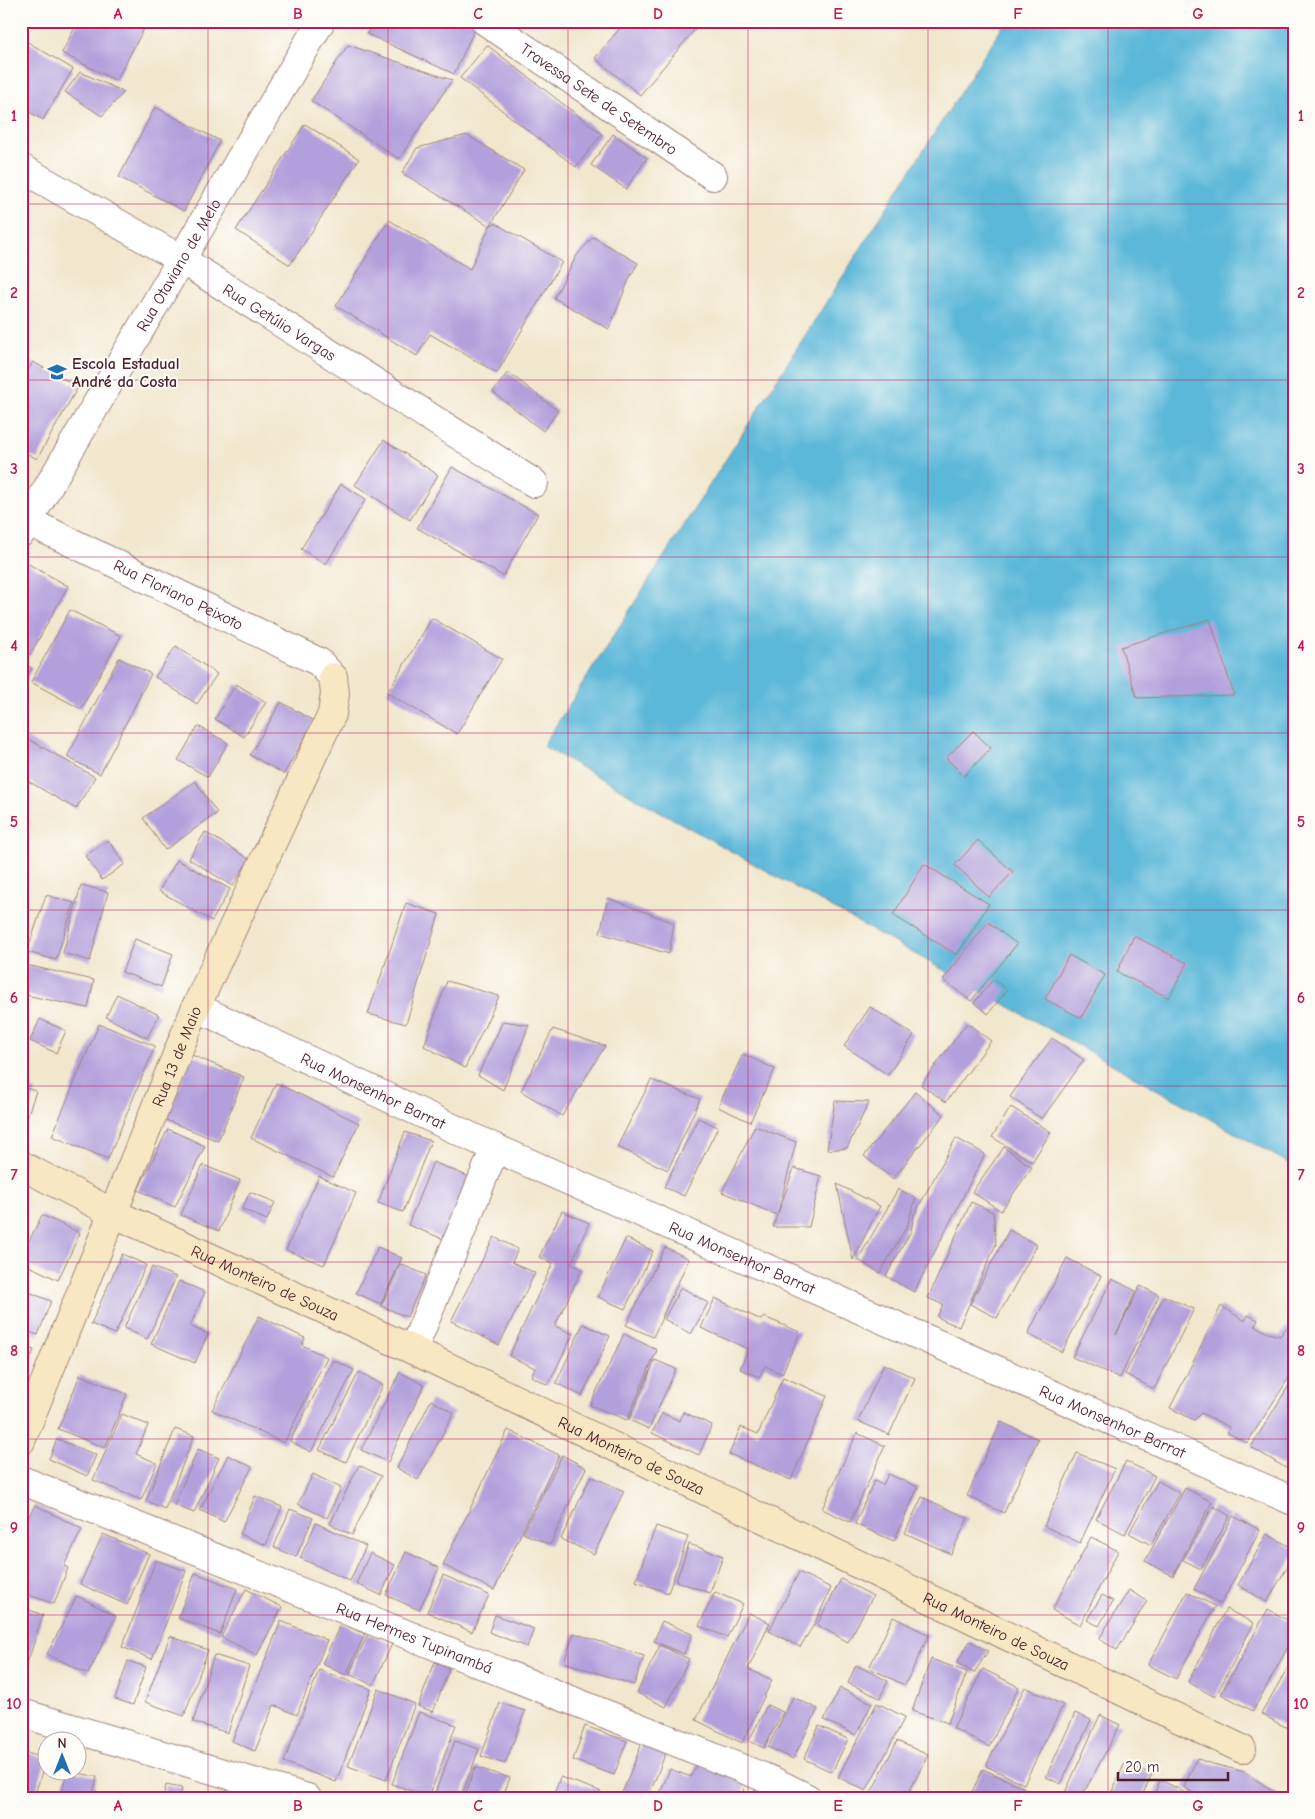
<svg xmlns="http://www.w3.org/2000/svg" width="1315" height="1819" viewBox="0 0 1315 1819" font-family="'Comic Neue',sans-serif">
<rect width="100%" height="100%" fill="#fdfcf7"/>
<filter id="ink" filterUnits="userSpaceOnUse"><feTurbulence type="fractalNoise" baseFrequency=".02" numOctaves="2"/><feDisplacementMap in="SourceGraphic" scale="10" xChannelSelector="R" yChannelSelector="G"/><feConvolveMatrix kernelMatrix="1 2 1 2 8 2 1 2 1" color-interpolation-filters="sRGB"/></filter>
<filter id="wash" filterUnits="userSpaceOnUse"><feTurbulence type="fractalNoise" baseFrequency=".0096" numOctaves="4" result="noise"/><feDisplacementMap in="SourceGraphic" scale="20" xChannelSelector="R" yChannelSelector="G"/><feGaussianBlur stdDeviation="1.12" result="paint"/><feColorMatrix in="noise" values="0 0 0 0 0 0 0 0 0 0 0 0 0 0 0 0 0 1.4 0 .05"/><feComposite in="paint" operator="in"/></filter>
<g filter="url(#wash)">
<rect width="100%" height="100%" fill="#f1e7cd"/>
<path fill="#5bb8d9" stroke="#526c82" d="M 1006,21 L 1294,21 L 1294,1166 L 543,746 Z"/>
<g id="blocks">
<path fill="#b2a0dc" d="M 78,21 L 148,21 L 116,81 L 62,53 Z
M 372,21 L 471,21 L 477,24 L 454,74 L 367,34 Z
M 626,21 L 702,21 L 640,95 L 595,58 Z
M 21,38 L 73,69 L 43,120 L 21,107 Z
M 348,45 L 452,80 L 399,159 L 311,101 Z
M 487,45 L 602,134 L 576,167 L 460,78 Z
M 80,72 L 124,92 L 102,116 L 65,92 Z
M 155,107 L 220,141 L 184,211 L 119,177 Z
M 305,124 L 359,159 L 290,265 L 236,230 Z
M 613,134 L 647,158 L 626,189 L 591,165 Z
M 467,135 L 524,170 L 490,226 L 402,173 L 417,148 Z
M 389,220 L 470,269 L 490,226 L 495,223 L 562,262 L 497,373 L 430,334 L 417,356 L 336,306 Z
M 593,237 L 638,263 L 630,277 L 609,329 L 554,298 L 577,255 Z
M 33,362 L 78,387 L 37,459 L 21,450 L 21,377 L 23,379 Z
M 508,372 L 558,411 L 543,431 L 493,392 Z
M 384,440 L 438,475 L 410,520 L 355,485 Z
M 452,467 L 538,514 L 503,576 L 417,528 Z
M 341,484 L 366,499 L 326,564 L 301,549 Z
M 23,561 L 68,586 L 30,655 L 21,651 L 21,565 Z
M 70,610 L 121,636 L 81,709 L 31,682 Z
M 432,618 L 502,659 L 457,734 L 387,693 Z
M 1210,619 L 1234,695 L 1137,698 L 1121,647 Z
M 176,646 L 217,674 L 197,704 L 155,677 Z
M 119,658 L 151,674 L 100,774 L 67,757 Z
M 21,663 L 32,668 L 21,689 Z
M 236,684 L 266,702 L 244,737 L 215,719 Z
M 281,702 L 314,721 L 284,774 L 250,755 Z
M 198,726 L 228,743 L 208,777 L 178,760 Z
M 973,731 L 991,748 L 964,776 L 946,758 Z
M 21,735 L 95,777 L 76,809 L 21,777 Z
M 195,781 L 217,813 L 165,850 L 143,818 Z
M 205,832 L 249,859 L 233,886 L 189,859 Z
M 108,840 L 125,864 L 102,880 L 85,856 Z
M 978,840 L 1013,872 L 989,897 L 955,865 Z
M 177,860 L 230,889 L 212,921 L 159,891 Z
M 924,864 L 989,904 L 957,955 L 893,915 Z
M 81,885 L 108,892 L 90,961 L 63,953 Z
M 46,895 L 74,903 L 56,960 L 27,952 Z
M 608,898 L 674,923 L 669,954 L 600,933 Z
M 406,903 L 439,914 L 406,1024 L 368,1014 Z
M 988,922 L 1017,944 L 971,1001 L 943,980 Z
M 1134,936 L 1187,963 L 1169,998 L 1117,972 Z
M 135,939 L 173,954 L 161,987 L 122,972 Z
M 1069,955 L 1105,975 L 1081,1018 L 1045,999 Z
M 21,964 L 94,980 L 88,1008 L 21,994 Z
M 993,979 L 1007,990 L 988,1014 L 974,1003 Z
M 447,981 L 499,996 L 465,1068 L 424,1046 Z
M 117,994 L 159,1015 L 147,1038 L 106,1017 Z
M 870,1007 L 914,1035 L 888,1075 L 844,1046 Z
M 40,1019 L 66,1031 L 56,1053 L 30,1041 Z
M 503,1021 L 529,1025 L 503,1090 L 478,1075 Z
M 967,1023 L 991,1041 L 946,1102 L 921,1085 Z
M 99,1024 L 155,1046 L 108,1159 L 52,1136 Z
M 553,1029 L 605,1046 L 562,1116 L 521,1091 Z
M 1052,1038 L 1084,1060 L 1042,1119 L 1010,1097 Z
M 743,1054 L 775,1069 L 750,1122 L 718,1107 Z
M 192,1055 L 244,1077 L 218,1141 L 166,1120 Z
M 651,1080 L 700,1099 L 668,1170 L 617,1147 Z
M 276,1083 L 359,1123 L 333,1177 L 251,1138 Z
M 21,1087 L 36,1091 L 24,1126 L 21,1125 Z
M 915,1092 L 944,1115 L 893,1179 L 864,1156 Z
M 835,1101 L 869,1102 L 847,1148 L 827,1150 Z
M 1011,1107 L 1051,1132 L 1032,1162 L 992,1137 Z
M 698,1118 L 718,1127 L 684,1196 L 664,1187 Z
M 755,1126 L 796,1142 L 778,1213 L 794,1168 L 821,1176 L 809,1227 L 773,1227 L 777,1215 L 722,1192 Z
M 168,1129 L 205,1146 L 175,1207 L 138,1190 Z
M 405,1132 L 431,1141 L 403,1212 L 378,1203 Z
M 956,1138 L 985,1154 L 914,1292 L 886,1276 L 911,1231 L 914,1215 Z
M 1004,1147 L 1032,1167 L 1001,1211 L 972,1192 Z
M 433,1162 L 472,1178 L 446,1240 L 408,1225 Z
M 203,1165 L 240,1180 L 219,1231 L 181,1215 Z
M 319,1176 L 356,1193 L 324,1265 L 286,1250 Z
M 837,1184 L 880,1206 L 853,1260 Z
M 898,1189 L 916,1198 L 907,1226 L 880,1273 L 858,1260 Z
M 250,1192 L 275,1202 L 267,1220 L 242,1209 Z
M 971,1202 L 993,1212 L 996,1244 L 959,1327 L 937,1317 L 943,1305 L 928,1298 Z
M 562,1211 L 589,1223 L 571,1264 L 582,1269 L 555,1326 L 573,1334 L 548,1385 L 531,1376 L 535,1368 L 509,1356 L 553,1263 L 539,1257 Z
M 42,1215 L 80,1233 L 58,1280 L 21,1262 L 21,1257 Z
M 1009,1230 L 1037,1245 L 997,1318 L 970,1304 Z
M 494,1237 L 518,1249 L 512,1262 L 535,1273 L 499,1345 L 451,1321 Z
M 626,1238 L 653,1251 L 625,1309 L 598,1297 Z
M 378,1247 L 402,1258 L 381,1304 L 356,1293 Z
M 665,1247 L 689,1259 L 653,1337 L 626,1325 Z
M 122,1254 L 146,1265 L 115,1334 L 91,1324 Z
M 1067,1258 L 1101,1276 L 1062,1352 L 1028,1334 Z
M 400,1264 L 426,1275 L 407,1317 L 381,1306 Z
M 152,1267 L 176,1277 L 147,1339 L 124,1328 Z
M 1112,1279 L 1136,1291 L 1116,1335 L 1140,1286 L 1159,1295 L 1120,1378 L 1072,1357 Z
M 179,1281 L 205,1292 L 190,1326 L 208,1334 L 195,1363 L 151,1344 Z
M 681,1287 L 708,1303 L 691,1334 L 664,1319 Z
M 21,1289 L 51,1301 L 38,1335 L 21,1329 Z
M 1164,1296 L 1194,1309 L 1154,1389 L 1125,1374 Z
M 715,1298 L 761,1320 L 764,1317 L 800,1332 L 782,1374 L 765,1366 L 759,1377 L 740,1369 L 748,1349 L 701,1328 Z
M 1221,1306 L 1245,1321 L 1248,1315 L 1258,1320 L 1255,1326 L 1268,1333 L 1280,1336 L 1287,1327 L 1294,1332 L 1294,1370 L 1247,1443 L 1228,1433 L 1229,1427 L 1201,1413 L 1194,1420 L 1170,1408 Z
M 259,1316 L 305,1338 L 302,1345 L 327,1357 L 284,1443 L 212,1410 Z
M 583,1324 L 610,1336 L 582,1396 L 556,1383 Z
M 624,1334 L 657,1350 L 627,1420 L 590,1405 Z
M 21,1345 L 34,1350 L 21,1381 Z
M 333,1360 L 354,1370 L 311,1452 L 290,1441 Z
M 655,1360 L 676,1369 L 649,1429 L 629,1420 Z
M 884,1364 L 915,1378 L 889,1435 L 858,1421 Z
M 359,1372 L 383,1385 L 346,1462 L 319,1450 Z
M 400,1372 L 424,1385 L 388,1462 L 361,1450 Z
M 80,1375 L 127,1394 L 105,1448 L 58,1429 Z
M 783,1377 L 827,1396 L 791,1480 L 729,1454 L 741,1427 L 758,1434 Z
M 1294,1377 L 1294,1473 L 1251,1447 Z
M 431,1400 L 454,1413 L 418,1480 L 397,1468 Z
M 683,1412 L 712,1425 L 699,1455 L 652,1433 L 662,1413 L 680,1421 Z
M 122,1414 L 148,1425 L 136,1454 L 157,1463 L 141,1500 L 93,1480 Z
M 1001,1422 L 1038,1439 L 1004,1513 L 967,1496 Z
M 175,1429 L 194,1436 L 165,1509 L 146,1501 Z
M 508,1430 L 559,1455 L 494,1590 L 443,1565 Z
M 857,1433 L 885,1446 L 850,1522 L 822,1509 Z
M 57,1439 L 96,1455 L 87,1476 L 49,1459 Z
M 198,1449 L 219,1458 L 194,1513 L 174,1505 Z
M 1077,1453 L 1115,1469 L 1080,1543 L 1044,1526 Z
M 228,1455 L 252,1467 L 224,1522 L 200,1510 Z
M 562,1455 L 586,1468 L 550,1545 L 523,1533 Z
M 1126,1461 L 1155,1476 L 1125,1534 L 1096,1519 Z
M 359,1465 L 381,1476 L 352,1535 L 330,1524 Z
M 313,1474 L 341,1488 L 327,1518 L 298,1504 Z
M 888,1474 L 918,1487 L 894,1541 L 855,1524 L 874,1481 L 883,1485 Z
M 591,1476 L 624,1491 L 594,1554 L 561,1539 Z
M 1158,1481 L 1180,1493 L 1151,1545 L 1129,1533 Z
M 1185,1488 L 1212,1502 L 1173,1576 L 1145,1561 Z
M 255,1496 L 282,1507 L 266,1545 L 240,1534 Z
M 922,1497 L 968,1518 L 951,1554 L 905,1533 Z
M 35,1505 L 82,1529 L 64,1566 L 68,1568 L 54,1604 L 21,1592 L 21,1531 Z
M 1213,1506 L 1230,1516 L 1201,1569 L 1183,1560 Z
M 290,1509 L 313,1518 L 296,1557 L 274,1547 Z
M 1233,1516 L 1260,1530 L 1221,1604 L 1194,1589 Z
M 316,1523 L 366,1546 L 350,1581 L 300,1558 Z
M 656,1526 L 688,1537 L 668,1593 L 636,1581 Z
M 103,1534 L 149,1554 L 127,1605 L 80,1584 Z
M 1267,1534 L 1294,1549 L 1294,1555 L 1267,1602 L 1238,1585 Z
M 1091,1537 L 1118,1551 L 1080,1625 L 1052,1610 Z
M 689,1544 L 723,1556 L 710,1593 L 676,1581 Z
M 406,1552 L 439,1568 L 419,1610 L 386,1595 Z
M 370,1553 L 395,1565 L 381,1595 L 356,1584 Z
M 156,1560 L 186,1571 L 152,1659 L 122,1647 Z
M 799,1572 L 831,1588 L 815,1623 L 800,1647 L 769,1631 Z
M 195,1573 L 237,1589 L 220,1634 L 178,1618 Z
M 443,1575 L 489,1595 L 472,1632 L 427,1612 Z
M 841,1579 L 873,1596 L 848,1642 L 817,1625 Z
M 246,1589 L 282,1607 L 257,1655 L 221,1637 Z
M 1129,1590 L 1147,1601 L 1117,1650 L 1099,1639 Z
M 715,1592 L 743,1604 L 727,1637 L 699,1626 Z
M 1187,1592 L 1215,1606 L 1176,1679 L 1148,1665 Z
M 1102,1595 L 1113,1601 L 1099,1626 L 1087,1620 Z
M 77,1596 L 116,1616 L 88,1674 L 47,1654 Z
M 21,1607 L 43,1615 L 25,1670 L 21,1669 Z
M 1226,1609 L 1254,1623 L 1215,1697 L 1188,1682 Z
M 1268,1609 L 1294,1624 L 1294,1636 L 1253,1711 L 1221,1694 Z
M 749,1613 L 770,1623 L 748,1669 L 772,1680 L 742,1743 L 696,1720 Z
M 495,1615 L 534,1629 L 527,1647 L 489,1632 Z
M 893,1617 L 929,1635 L 905,1685 L 869,1668 Z
M 281,1621 L 327,1640 L 297,1715 L 274,1705 L 255,1751 L 232,1741 Z
M 662,1621 L 692,1634 L 684,1654 L 654,1641 Z
M 341,1623 L 365,1634 L 346,1675 L 322,1664 Z
M 574,1633 L 644,1656 L 634,1685 L 564,1662 Z
M 368,1634 L 392,1644 L 373,1685 L 349,1674 Z
M 170,1636 L 208,1650 L 184,1716 L 145,1702 Z
M 970,1641 L 988,1651 L 974,1673 L 957,1663 Z
M 660,1645 L 689,1659 L 666,1707 L 637,1693 Z
M 214,1655 L 249,1666 L 228,1733 L 193,1722 Z
M 1294,1657 L 1294,1726 L 1291,1730 L 1261,1714 Z
M 931,1659 L 967,1672 L 948,1723 L 912,1711 Z
M 128,1661 L 146,1667 L 133,1705 L 115,1699 Z
M 435,1662 L 449,1669 L 433,1712 L 418,1706 Z
M 856,1665 L 888,1681 L 880,1698 L 848,1683 Z
M 983,1669 L 1019,1687 L 989,1747 L 953,1728 Z
M 319,1670 L 371,1689 L 336,1782 L 284,1762 Z
M 1025,1687 L 1063,1705 L 1024,1784 L 986,1766 Z
M 840,1688 L 872,1703 L 856,1735 L 824,1720 Z
M 378,1689 L 415,1704 L 386,1780 L 348,1766 Z
M 793,1697 L 818,1709 L 793,1759 L 768,1747 Z
M 500,1703 L 525,1711 L 505,1764 L 481,1756 Z
M 877,1703 L 905,1717 L 866,1791 L 838,1777 Z
M 767,1705 L 783,1712 L 764,1748 L 749,1741 Z
M 419,1712 L 456,1725 L 429,1797 L 392,1784 Z
M 1075,1713 L 1091,1720 L 1061,1784 L 1046,1777 Z
M 1100,1715 L 1120,1725 L 1081,1798 L 1070,1798 L 1064,1795 Z
M 585,1726 L 627,1741 L 614,1775 L 573,1760 Z
M 819,1726 L 848,1739 L 832,1772 L 804,1759 Z
M 644,1738 L 668,1747 L 648,1798 L 620,1798 Z
M 455,1741 L 479,1749 L 461,1798 L 448,1798 L 435,1793 Z
M 897,1741 L 928,1755 L 906,1798 L 871,1798 L 869,1797 Z
M 21,1751 L 46,1759 L 34,1798 L 21,1798 Z
M 1197,1758 L 1205,1762 L 1245,1772 L 1283,1798 L 1200,1798 L 1184,1787 Z
M 697,1763 L 746,1783 L 741,1798 L 658,1798 L 670,1769 L 691,1777 Z
M 1125,1763 L 1152,1774 L 1141,1798 L 1109,1798 Z
M 475,1767 L 510,1778 L 502,1798 L 464,1798 Z
M 983,1769 L 1027,1789 L 1023,1798 L 969,1798 Z
M 67,1772 L 74,1772 L 97,1777 L 92,1798 L 60,1798 Z
M 560,1777 L 600,1791 L 598,1798 L 553,1798 Z
M 1160,1780 L 1177,1788 L 1193,1798 L 1153,1798 Z
M 166,1785 L 182,1788 L 180,1798 L 163,1798 Z"/>
</g>
</g>
<g filter="url(#ink)">
<use href="#blocks" fill-opacity="0" stroke="#9e837c" stroke-width="1"/>
<g fill="none" stroke-linecap="round" stroke-linejoin="round">
<g stroke="#9e837c" stroke-width="30">
<g id="street">
<path id="s1" d="M 485,21 L 713,176"/>
<path id="s2" d="M 21,168 L 182,260 L 534,483"/>
<path id="s3" d="M 21,518 L 319,662 L 333,677"/>
<path id="s4" d="M 21,533 L 321,21"/>
<path id="s5" d="M 196,1007 L 495,1148 L 1293,1501"/>
<path d="M 413,1350 L 495,1148"/>
<path id="s6" d="M 21,1480 L 773,1781 L 807,1798"/>
<path d="M 21,1713 L 307,1798"/>
</g>
</g>
<g stroke="#9e837c" stroke-width="30">
<g id="secondary">
<path id="s7" d="M 21,1165 L 113,1213 L 413,1350 L 1242,1749"/>
<path id="s8" d="M 21,1441 L 196,1007 L 332,714 L 335,694 L 333,677"/>
</g>
</g>
<use href="#street" stroke="#fff" stroke-width="28"/>
<use href="#secondary" stroke="#f7e8c3" stroke-width="28"/>
</g>
</g>
<path fill="none" stroke="#c2185b" stroke-width="1" stroke-opacity="0.55" d="M 208,21 L 208,1798M 388,21 L 388,1798M 568,21 L 568,1798M 748,21 L 748,1798M 928,21 L 928,1798M 1108,21 L 1108,1798M 21,204 L 1294,204M 21,380 L 1294,380M 21,557 L 1294,557M 21,733 L 1294,733M 21,910 L 1294,910M 21,1086 L 1294,1086M 21,1262 L 1294,1262M 21,1439 L 1294,1439M 21,1615 L 1294,1615"/>
<defs>
<g id="school-bare" transform="scale(1.5)"><path d="M0-5L7-2L0 1L-7-2ZM-4 1L0 2.5L4 1V4Q0 6-4 4Z" fill="#1f6fb2" stroke="#fdfcf7" stroke-width="2.5" paint-order="stroke"/></g>
</defs>
<g fill-rule="evenodd">
<use href="#school-bare" x="57" y="372"/>
</g>
<g text-anchor="middle" stroke-width="4" stroke-linejoin="round" paint-order="stroke">
<g font-size="16" fill="#4a1f2b" stroke="#fdfcf7">
<text dy="6" stroke="none"><textPath href="#s1" startOffset="138">Travessa Sete de Setembro</textPath></text>
<text dy="6" stroke="none"><textPath href="#s4" startOffset="311">Rua Otaviano de Melo</textPath></text>
<text dy="6" stroke="none"><textPath href="#s2" startOffset="301">Rua Getúlio Vargas</textPath></text>
<text dy="6" stroke="none"><textPath href="#s3" startOffset="175">Rua Floriano Peixoto</textPath></text>
<text dy="6" stroke="none"><textPath href="#s8" startOffset="415">Rua 13 de Maio</textPath></text>
<text dy="6" stroke="none"><textPath href="#s5" startOffset="196">Rua Monsenhor Barrat</textPath></text>
<text dy="6" stroke="none"><textPath href="#s5" startOffset="601">Rua Monsenhor Barrat</textPath></text>
<text dy="6" stroke="none"><textPath href="#s7" startOffset="271">Rua Monteiro de Souza</textPath></text>
<text dy="6" stroke="none"><textPath href="#s5" startOffset="1006">Rua Monsenhor Barrat</textPath></text>
<text dy="6" stroke="none"><textPath href="#s7" startOffset="676">Rua Monteiro de Souza</textPath></text>
<text dy="6" stroke="none"><textPath href="#s7" startOffset="1081">Rua Monteiro de Souza</textPath></text>
<text dy="6" stroke="none"><textPath href="#s6" startOffset="424">Rua Hermes Tupinambá</textPath></text>
</g>
<g font-size="16" font-weight="bold" fill="#4a1f2b" stroke="#fdfcf7" text-anchor="start">
<text x="72" y="369">Escola Estadual<tspan x="72" dy="18">André da Costa</tspan></text>
</g>
</g>
<rect width="1315" height="1819" fill="none" stroke="#fdfcf7" stroke-width="55"/>
<g transform="translate(62 1756)"><circle r="24" fill="#fdfcf7" stroke="#b5a4a5"/>
<path d="M0-4L9 19L0 12L-9 19Z" fill="#1f6fb2"/>
<text y="-8" font-size="14" font-weight="bold" text-anchor="middle" fill="#4a1f2b">N</text>
</g>
<path d="M1118 1772v8h110v-8" fill="none" stroke="#4a1f2b" stroke-width="2.5"/>
<text x="1125" y="1772" font-size="15" fill="#4a1f2b" stroke="#fdfcf7" stroke-width="4" paint-order="stroke">20 m</text>
<rect x="28" y="28" width="1260" height="1764" fill="none" stroke="#c2185b" stroke-width="2"/>
<g font-size="16" text-anchor="middle" font-weight="bold" fill="#c2185b">
<text x="118" y="19">A</text>
<text x="298" y="19">B</text>
<text x="478" y="19">C</text>
<text x="658" y="19">D</text>
<text x="838" y="19">E</text>
<text x="1018" y="19">F</text>
<text x="1198" y="19">G</text>
<text x="14" y="121">1</text>
<text x="1301" y="121">1</text>
<text x="14" y="298">2</text>
<text x="1301" y="298">2</text>
<text x="14" y="474">3</text>
<text x="1301" y="474">3</text>
<text x="14" y="651">4</text>
<text x="1301" y="651">4</text>
<text x="14" y="827">5</text>
<text x="1301" y="827">5</text>
<text x="14" y="1003">6</text>
<text x="1301" y="1003">6</text>
<text x="14" y="1180">7</text>
<text x="1301" y="1180">7</text>
<text x="14" y="1356">8</text>
<text x="1301" y="1356">8</text>
<text x="14" y="1533">9</text>
<text x="1301" y="1533">9</text>
<text x="14" y="1709">10</text>
<text x="1301" y="1709">10</text>
<text x="118" y="1811">A</text>
<text x="298" y="1811">B</text>
<text x="478" y="1811">C</text>
<text x="658" y="1811">D</text>
<text x="838" y="1811">E</text>
<text x="1018" y="1811">F</text>
<text x="1198" y="1811">G</text>
</g>
</svg>
